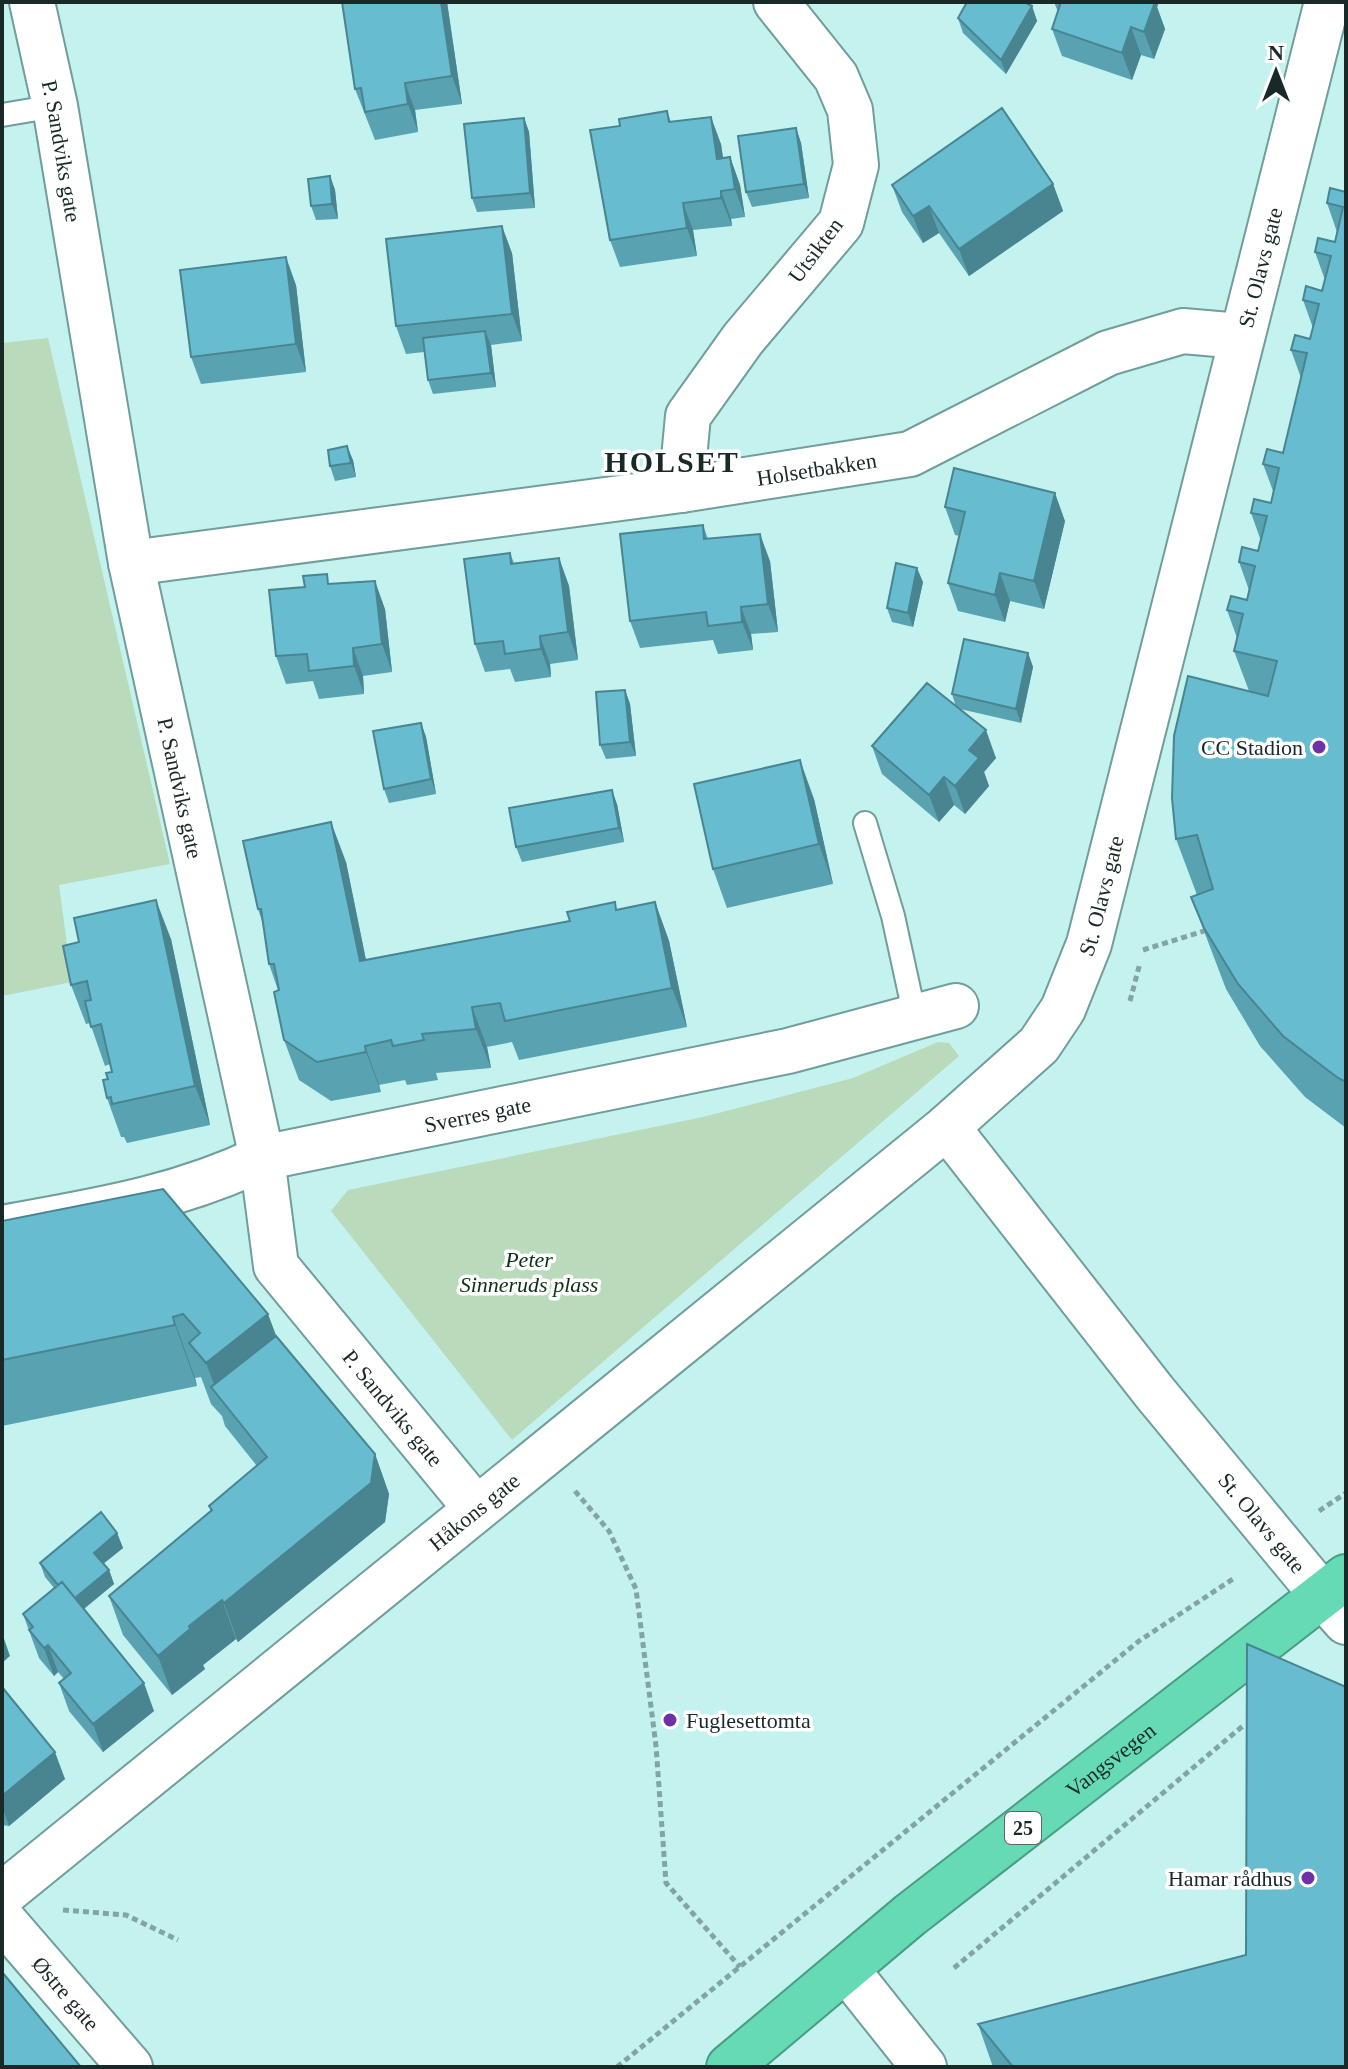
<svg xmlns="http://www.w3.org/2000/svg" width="1348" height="2069" viewBox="0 0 1348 2069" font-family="Georgia,serif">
<rect width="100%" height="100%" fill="#c4f2ef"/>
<path fill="#b9dbbb" d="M 48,338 L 170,864 L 59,885 L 72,982 L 2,996 L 2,343 Z
M 938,1042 L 949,1043 L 959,1056 L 512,1440 L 331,1211 L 348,1190 L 703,1117 L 853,1078 Z"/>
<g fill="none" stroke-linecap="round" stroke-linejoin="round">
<g stroke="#719d9a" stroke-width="26">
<path id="lane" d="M 2,115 L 55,106
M 865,823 L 893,916 L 915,1017"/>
</g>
<g stroke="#719d9a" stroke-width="48">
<g id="street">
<path id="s1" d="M 32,2 L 55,106 L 131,563 L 262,1158 L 276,1266 L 475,1507"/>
<path d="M 681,490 L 688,416 L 743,339 L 841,223 L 856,165 L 850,110 L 836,77 L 776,2"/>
<path id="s2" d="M 131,563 L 681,490 L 910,454 L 1108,353 L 1183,331 L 1240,336"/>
<path id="s3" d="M 947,1127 L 1155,1393 L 1323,1596"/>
<path id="s4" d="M 2,1228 C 95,1211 176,1199 262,1158 L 788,1051 L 956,1006"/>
<path id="s5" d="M 2,1895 L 947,1127 L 1039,1045 L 1063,1009 L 1089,944 L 1327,2"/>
<path id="s6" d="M 2,1919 L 130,2067"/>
<path d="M 846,1969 L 924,2067"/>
</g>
</g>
<g stroke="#719d9a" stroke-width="48">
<path id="secondary" d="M 1323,1596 L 1346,1622"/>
</g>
<g stroke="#4a9c83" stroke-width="48">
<g id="highway">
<path id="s7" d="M 729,2067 L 910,1915 L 1346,1577"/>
</g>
</g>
<path stroke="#82a5a3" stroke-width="5" stroke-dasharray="6 4" stroke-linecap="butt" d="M 1143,950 L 1207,930
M 1130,1001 L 1140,963
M 575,1491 L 609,1531 L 636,1589 L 656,1746 L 666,1883 L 740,1967
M 1319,1511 L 1346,1493
M 63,1910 L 126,1915 L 178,1940
M 954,1968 L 1244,1725
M 617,2067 L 1139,1641 L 1236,1577"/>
<use href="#lane" stroke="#fff" stroke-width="22"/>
<use href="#street" stroke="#fff" stroke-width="44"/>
<use href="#secondary" stroke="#fff" stroke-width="44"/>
<use href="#highway" stroke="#65dab4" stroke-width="44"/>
</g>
<path fill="#59a2b2" d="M 342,2 L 447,2 L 462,104 L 415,110 L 418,132 L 375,140 L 355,89 Z
M 1054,2 L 1159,2 L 1157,7 L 1165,29 L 1154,59 L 1141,55 L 1132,80 L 1062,56 L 1052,29 L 1058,12 Z
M 1032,6 L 1037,21 L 1006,74 L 963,33 L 958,18 Z
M 667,111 L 671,122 L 721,144 L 723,158 L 730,157 L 740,185 L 745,217 L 731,219 L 732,226 L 693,230 L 697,256 L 620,267 L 610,240 L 620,126 Z
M 524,118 L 529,132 L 535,208 L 477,212 L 472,198 Z
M 796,128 L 801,143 L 809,198 L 752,207 L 746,192 Z
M 330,176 L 335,190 L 338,219 L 316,220 L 311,206 Z
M 1053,184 L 1063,211 L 969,276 L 939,233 L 923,243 L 902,212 L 892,185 Z
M 1346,192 L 1346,1128 L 1305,1097 L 1260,1046 L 1226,989 L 1191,897 L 1197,895 L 1176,839 L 1249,691 L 1234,651 L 1237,638 L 1227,610 L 1247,600 L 1249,590 L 1239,562 L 1258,551 L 1261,541 L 1251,513 L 1271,503 L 1273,491 L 1263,464 L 1283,453 L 1301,378 L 1291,350 L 1310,339 L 1313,328 L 1303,300 L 1322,291 L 1325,280 L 1315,252 L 1335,242 L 1337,232 L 1327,203 Z
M 512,253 L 522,341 L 491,345 L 496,387 L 433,394 L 428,380 L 424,352 L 406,354 L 396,326 Z
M 296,285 L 306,372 L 201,384 L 191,357 Z
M 353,460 L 356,477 L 335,481 L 330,466 Z
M 945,507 L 1065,521 L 1044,609 L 1010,601 L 1005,622 L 958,611 L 948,583 L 960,536 L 955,535 Z
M 703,525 L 708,539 L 770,561 L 778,632 L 751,634 L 753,650 L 718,654 L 713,640 L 640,648 L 630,621 Z
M 510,553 L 514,563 L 559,558 L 569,586 L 578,660 L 550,664 L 551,677 L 515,682 L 510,669 L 485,672 L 475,644 Z
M 923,582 L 913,627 L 892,622 L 887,608 Z
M 330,584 L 385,609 L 392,672 L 363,676 L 364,694 L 319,699 L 313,681 L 286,684 L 276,656 Z
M 1028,653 L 1033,667 L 1021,723 L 960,709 L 996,758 L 984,772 L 989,786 L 965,814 L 954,805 L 939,822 L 882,774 L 872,746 L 956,707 L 952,694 Z
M 625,690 L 630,704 L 636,756 L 606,759 L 600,745 Z
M 421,723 L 426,737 L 436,794 L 389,803 L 384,789 Z
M 814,799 L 833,884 L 727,908 L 713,869 Z
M 617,804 L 624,842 L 522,862 L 516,847 Z
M 346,862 L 366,960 L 570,921 L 655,902 L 669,941 L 687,1027 L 519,1060 L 512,1042 L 487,1047 L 491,1068 L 436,1073 L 438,1080 L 407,1085 L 405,1080 L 379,1085 L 381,1092 L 331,1101 L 299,1080 L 284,1040 L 278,990 L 269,964 L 263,924 L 258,909 Z
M 171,939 L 210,1125 L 127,1143 L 124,1137 L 121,1137 L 107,1098 L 108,1079 L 112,1072 L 110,1064 L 105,1066 L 90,1023 L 86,1024 L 71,985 Z
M 2,1221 L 276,1336 L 375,1454 L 389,1494 L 385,1522 L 238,1642 L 236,1639 L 203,1665 L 205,1669 L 172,1695 L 123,1635 L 109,1596 L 211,1512 L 209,1506 L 257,1466 L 225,1426 L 222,1416 L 211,1404 L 201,1377 L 195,1378 L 197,1386 L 2,1426 Z
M 117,1533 L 123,1548 L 103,1564 L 109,1570 L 114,1584 L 84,1609 L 154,1711 L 103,1752 L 69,1711 L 59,1683 L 64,1679 L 58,1672 L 54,1676 L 39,1658 L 23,1614 L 54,1588 L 45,1577 L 40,1563 Z
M 2,1687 L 65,1779 L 9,1826 L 2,1825 Z
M 1246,1955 L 1346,2067 L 993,2067 L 978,2024 Z"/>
<path fill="#498491" d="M 441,2 L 447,2 L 462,104 L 452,76 Z
M 1142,2 L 1159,2 L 1157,7 L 1165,29 L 1154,59 L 1144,32 Z
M 1032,6 L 1037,21 L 1006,74 L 1001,60 Z
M 1131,27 L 1141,55 L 1132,80 L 1122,53 Z
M 405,83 L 415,110 L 418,132 L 408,104 Z
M 711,117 L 721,144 L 727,186 L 717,159 Z
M 524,118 L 529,132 L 535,208 L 530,193 Z
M 796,128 L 801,143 L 809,198 L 804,184 Z
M 730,157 L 740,185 L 745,217 L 735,189 Z
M 330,176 L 335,190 L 338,219 L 332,204 Z
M 1053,184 L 1063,211 L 969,276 L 959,249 Z
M 721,191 L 731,219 L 732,226 L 721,198 Z
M 683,203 L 693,230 L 697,256 L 687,228 Z
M 929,206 L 939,233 L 923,243 L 913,216 Z
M 502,226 L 512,253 L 522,341 L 512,314 Z
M 286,257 L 296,285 L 306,372 L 296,344 Z
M 485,331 L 491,345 L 496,387 L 491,373 Z
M 347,446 L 353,460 L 356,477 L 351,463 Z
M 1055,493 L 1065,521 L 1044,609 L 1034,581 Z
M 760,534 L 770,561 L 778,632 L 768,604 Z
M 559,558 L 569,586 L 578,660 L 568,632 Z
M 917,568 L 923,582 L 913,627 L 908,613 Z
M 1000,573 L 1010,601 L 1005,622 L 995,595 Z
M 375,581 L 385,609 L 392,672 L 382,644 Z
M 741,607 L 751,634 L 753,650 L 742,622 Z
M 540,636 L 550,664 L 551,677 L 541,649 Z
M 353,648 L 363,676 L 364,694 L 354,666 Z
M 1028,653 L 1033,667 L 1021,723 L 1016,709 Z
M 625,690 L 630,704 L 636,756 L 630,742 Z
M 421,723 L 426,737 L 436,794 L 431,779 Z
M 986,730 L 996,758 L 984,772 L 989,786 L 965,814 L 955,786 L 969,750 Z
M 800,760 L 814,799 L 833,884 L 819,844 Z
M 944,777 L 954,805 L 939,822 L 929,795 Z
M 612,790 L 617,804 L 624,842 L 619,828 Z
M 331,822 L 346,862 L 374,1000 L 360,961 Z
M 156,900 L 171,939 L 210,1125 L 195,1086 Z
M 655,902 L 669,941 L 687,1027 L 672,988 Z
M 472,1007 L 487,1047 L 491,1068 L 476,1029 Z
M 365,1046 L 379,1085 L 381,1092 L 366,1052 Z
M 268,1314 L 291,1375 L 219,1397 L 206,1363 Z
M 173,1317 L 195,1378 L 197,1386 L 175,1325 Z
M 375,1454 L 389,1494 L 385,1522 L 238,1642 L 224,1603 Z
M 117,1533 L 123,1548 L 99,1567 L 94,1553 Z
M 109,1570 L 114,1584 L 76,1615 L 71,1601 Z
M 222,1600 L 236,1639 L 203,1665 L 205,1669 L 172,1695 L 158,1656 L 189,1626 Z
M 2,1633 L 10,1656 L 2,1663 Z
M 48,1645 L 58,1672 L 54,1676 L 44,1648 Z
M 144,1683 L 154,1711 L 103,1752 L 93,1724 Z
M 55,1752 L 65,1779 L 9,1826 L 2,1806 L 2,1796 Z"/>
<path fill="#68bccf" stroke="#498491" stroke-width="2" d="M 342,2 L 441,2 L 452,76 L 405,83 L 408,104 L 365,112 L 361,88 L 355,89 Z
M 967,2 L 1024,2 L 1032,6 L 1001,60 L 958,18 Z
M 1061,2 L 1155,2 L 1144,32 L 1131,27 L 1122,53 L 1052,29 Z
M 1002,108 L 1053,184 L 959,249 L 929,206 L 913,216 L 892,185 Z
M 667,111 L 669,122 L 711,117 L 717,159 L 730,157 L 735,189 L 721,191 L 721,198 L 683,203 L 687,228 L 610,240 L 590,130 L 620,126 L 619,119 Z
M 524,118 L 530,193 L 472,198 L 464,124 Z
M 796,128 L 804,184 L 746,192 L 738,136 Z
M 330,176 L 332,204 L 311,206 L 308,179 Z
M 1330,188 L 1346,192 L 1346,1082 L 1338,1078 L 1283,1036 L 1238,984 L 1204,928 L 1191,897 L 1213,889 L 1197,835 L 1176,839 L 1172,798 L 1174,736 L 1188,676 L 1268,696 L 1277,661 L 1234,651 L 1243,614 L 1227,610 L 1231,596 L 1247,600 L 1255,566 L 1239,562 L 1242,547 L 1258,551 L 1267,516 L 1251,513 L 1254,499 L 1271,503 L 1279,468 L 1263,464 L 1267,449 L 1283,453 L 1307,353 L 1291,350 L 1295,335 L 1310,339 L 1319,304 L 1303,300 L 1306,286 L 1322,291 L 1331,256 L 1315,252 L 1318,238 L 1335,242 L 1343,207 L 1327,203 Z
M 502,226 L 512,314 L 396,326 L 386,239 Z
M 286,257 L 296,344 L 191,357 L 180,270 Z
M 485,331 L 491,373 L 428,380 L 423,338 Z
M 347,446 L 351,463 L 330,466 L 328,450 Z
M 954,468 L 1055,493 L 1034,581 L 1000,573 L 995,595 L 948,583 L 965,512 L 945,507 Z
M 703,525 L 704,539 L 760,534 L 768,604 L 741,607 L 742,622 L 708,626 L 706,612 L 630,621 L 620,534 Z
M 510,553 L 511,564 L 559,558 L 568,632 L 540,636 L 541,649 L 505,654 L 503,641 L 475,644 L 464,559 Z
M 896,563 L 917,568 L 908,613 L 887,608 Z
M 327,574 L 328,584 L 375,581 L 382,644 L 353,648 L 354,666 L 309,671 L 307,654 L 276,656 L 269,590 L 305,587 L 303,576 Z
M 964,639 L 1028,653 L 1016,709 L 952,694 Z
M 927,683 L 986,730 L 969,750 L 979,758 L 955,786 L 944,777 L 929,795 L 872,746 Z
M 625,690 L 630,742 L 600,745 L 596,692 Z
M 421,723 L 431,779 L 384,789 L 373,731 Z
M 800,760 L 819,844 L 713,869 L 694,784 Z
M 612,790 L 619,828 L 516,847 L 509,808 Z
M 331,822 L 360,961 L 570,921 L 567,912 L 615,902 L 616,910 L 655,902 L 672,988 L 505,1021 L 500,1003 L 472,1007 L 476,1029 L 422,1034 L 424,1040 L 393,1046 L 391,1040 L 365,1046 L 366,1052 L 317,1062 L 284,1040 L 274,992 L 279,990 L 274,964 L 269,964 L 261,909 L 258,909 L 243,841 Z
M 156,900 L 195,1086 L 112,1104 L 111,1097 L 107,1098 L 103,1080 L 108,1079 L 106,1073 L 112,1072 L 101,1024 L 91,1027 L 85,1001 L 91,1000 L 87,981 L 71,985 L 63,946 L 79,942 L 74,918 Z
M 163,1189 L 268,1314 L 206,1363 L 189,1343 L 200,1333 L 183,1314 L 173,1317 L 175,1325 L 2,1360 L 2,1221 Z
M 276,1336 L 375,1454 L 371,1483 L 224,1603 L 222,1600 L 189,1626 L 190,1629 L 158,1656 L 109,1596 L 212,1510 L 209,1506 L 267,1457 L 211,1387 Z
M 101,1512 L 117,1533 L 94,1553 L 109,1570 L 75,1598 L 62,1582 L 58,1585 L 40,1563 Z
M 62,1582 L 144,1683 L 93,1724 L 59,1683 L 71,1673 L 48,1645 L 44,1648 L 29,1630 L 33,1627 L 23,1614 Z
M 1247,1644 L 1346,1687 L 1346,2067 L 1013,2067 L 978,2024 L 1246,1955 Z
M 2,1687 L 55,1752 L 2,1796 Z
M 2,1972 L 81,2067 L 2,2067 Z"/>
<g fill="#6e31a7" stroke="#fff" stroke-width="3">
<circle cx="1319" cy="747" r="8"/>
<circle cx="670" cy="1720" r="8"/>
<circle cx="1308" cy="1878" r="8"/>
</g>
<g text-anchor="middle" stroke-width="7" stroke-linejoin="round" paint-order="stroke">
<rect fill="#fff" stroke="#5d6968" stroke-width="2" x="1005" y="1812" width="36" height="32" rx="6"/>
<g font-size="20" font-weight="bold" fill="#182928">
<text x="1023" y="1835">25</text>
</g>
<g font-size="22" fill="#182928" stroke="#fff">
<text dy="8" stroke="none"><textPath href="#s1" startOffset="152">P. Sandviks gate</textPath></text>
<text transform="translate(815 250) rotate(-53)" y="8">Utsikten</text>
<text dy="8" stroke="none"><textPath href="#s5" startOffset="2152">St. Olavs gate</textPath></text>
<text dy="8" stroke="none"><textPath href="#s2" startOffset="692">Holsetbakken</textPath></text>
<text dy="8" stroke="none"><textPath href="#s1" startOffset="800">P. Sandviks gate</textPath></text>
<text dy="8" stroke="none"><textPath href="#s5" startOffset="1504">St. Olavs gate</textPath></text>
<text dy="8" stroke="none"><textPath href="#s4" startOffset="490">Sverres gate</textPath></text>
<text dy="8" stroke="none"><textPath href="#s1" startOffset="1472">P. Sandviks gate</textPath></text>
<text dy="8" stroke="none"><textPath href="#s5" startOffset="608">Håkons gate</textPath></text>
<text dy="8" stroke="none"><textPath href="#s3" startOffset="506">St. Olavs gate</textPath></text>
<text dy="8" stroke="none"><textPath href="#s7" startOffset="490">Vangsvegen</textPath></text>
<text dy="8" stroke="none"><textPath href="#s6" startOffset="98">Østre gate</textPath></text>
</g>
<g font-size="22" fill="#182928" stroke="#fff" text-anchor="end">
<text x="1303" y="755">CC Stadion</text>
<text x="686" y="1728" text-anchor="start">Fuglesettomta</text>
<text x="1292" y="1886">Hamar rådhus</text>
</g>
<g font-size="22" font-style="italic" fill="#0c3213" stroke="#fff">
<text x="529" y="1267">Peter<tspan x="529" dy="25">Sinneruds plass</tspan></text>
</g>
<g font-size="30" font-weight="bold" letter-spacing="2" fill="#182928" stroke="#fff">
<text x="672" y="472">HOLSET</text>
</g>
</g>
<rect width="1348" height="2069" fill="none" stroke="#182928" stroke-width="8"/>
<g transform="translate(1276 72)" stroke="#ffffff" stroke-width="6" paint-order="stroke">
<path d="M0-6L14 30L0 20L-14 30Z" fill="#182928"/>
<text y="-12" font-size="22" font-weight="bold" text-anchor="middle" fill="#182928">N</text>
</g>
</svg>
